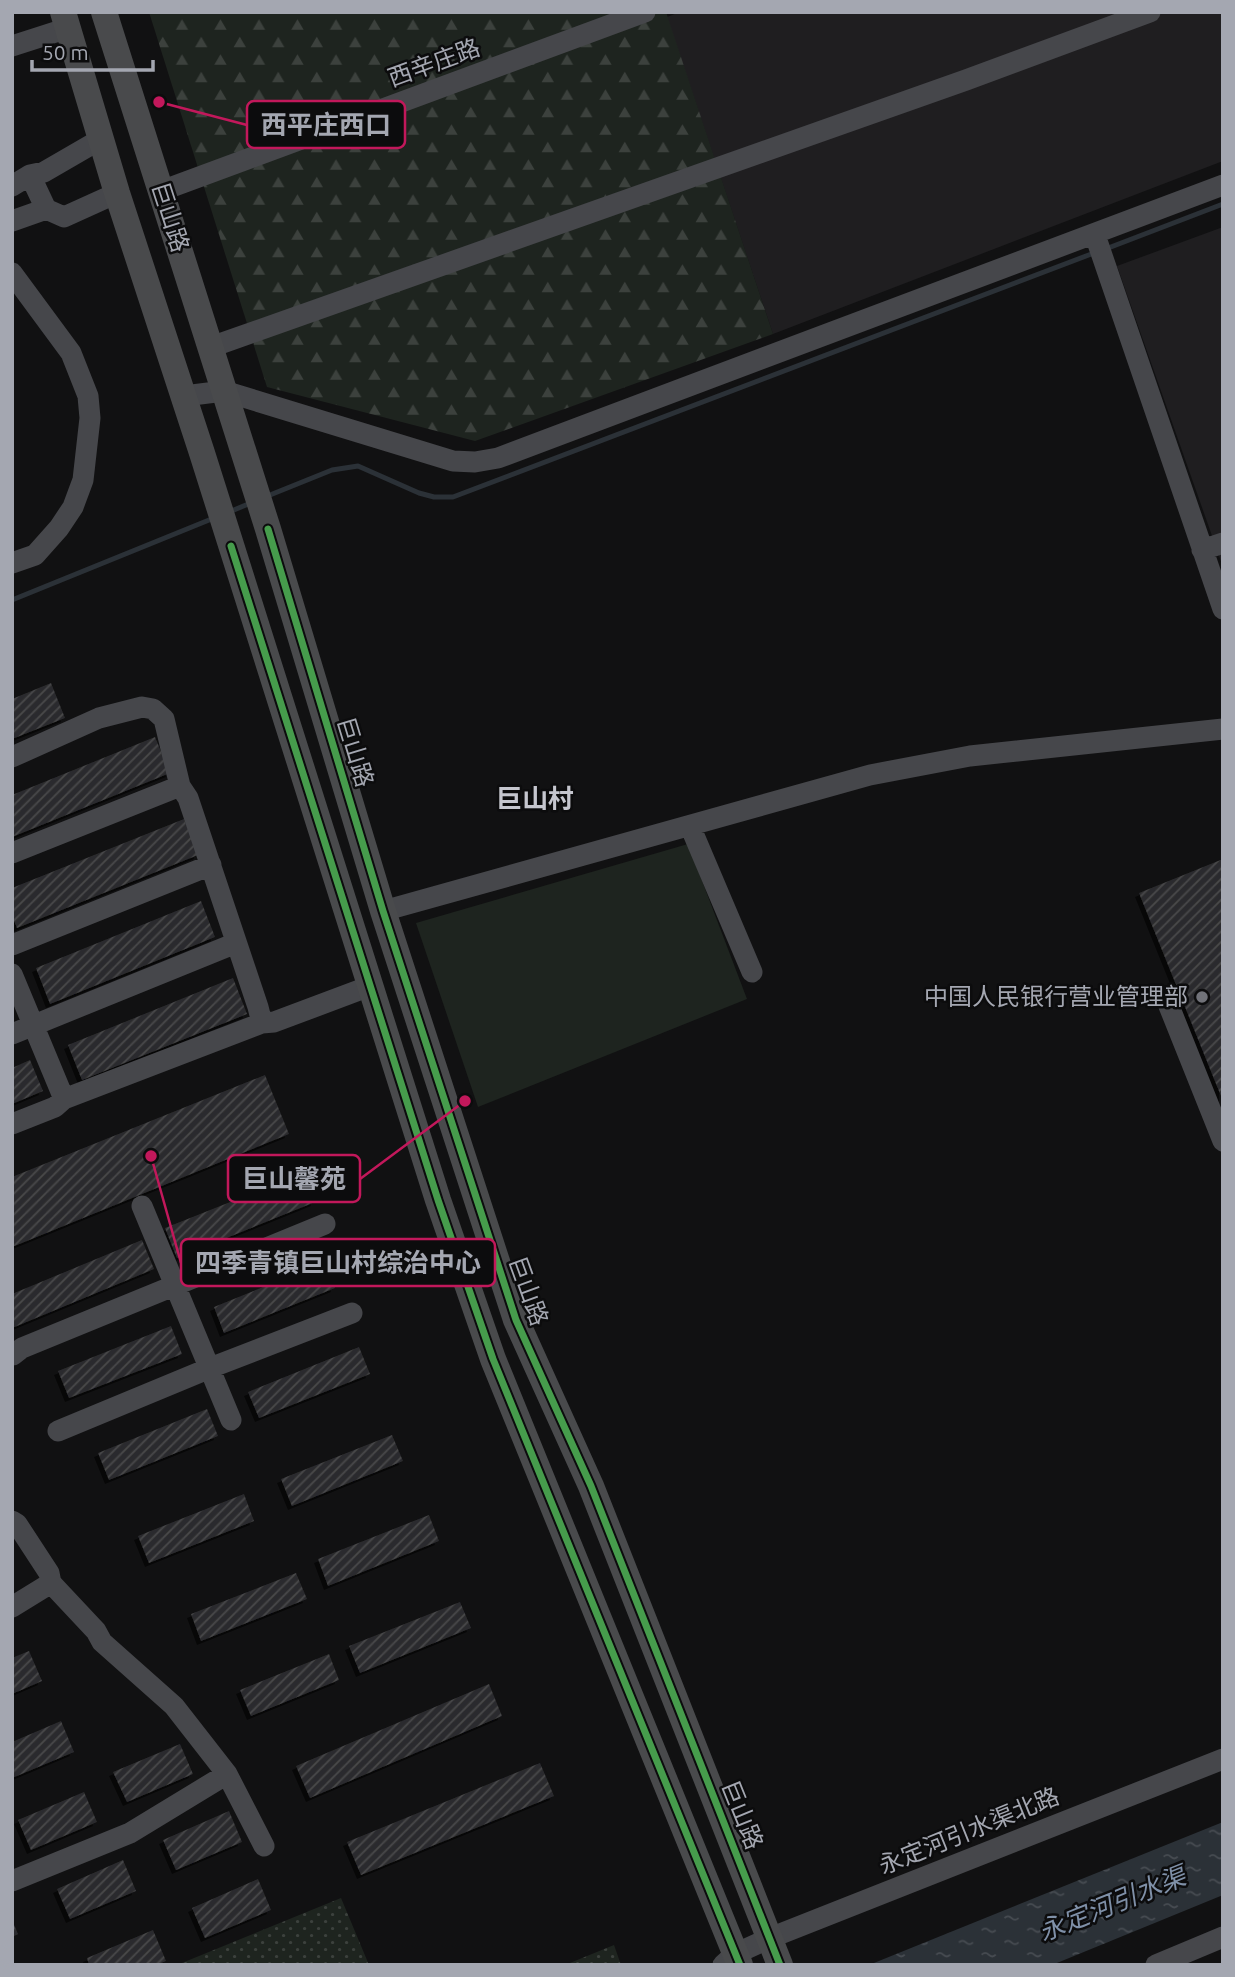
<svg xmlns="http://www.w3.org/2000/svg" width="1235" height="1977" viewBox="0 0 1235 1977" font-family="Ubuntu,'Noto Sans SC',sans-serif">
<defs>
<pattern id="forest-firs" width="22" height="20" patternUnits="userSpaceOnUse" patternTransform="scale(1.75)"><rect width="22" height="20" fill="#1e241f"/><path d="M5 1l3.5 6h-7zM16 11l3.5 6h-7z" fill="#3c413d"/></pattern>
<pattern id="park-dots" width="8" height="8" patternUnits="userSpaceOnUse" patternTransform="scale(1.75)"><rect width="8" height="8" fill="#1e241f"/><path d="M2 2h.1M6 6h.1" fill="none" stroke="#3c413d" stroke-width="1.8" stroke-linecap="round"/></pattern>
<pattern id="water-ripples" width="26" height="14" patternUnits="userSpaceOnUse" patternTransform="scale(1.75)"><rect width="26" height="14" fill="#2b3137"/><path d="M2 4q2-2 4 0t4 0M15 11q2-2 4 0t4 0" fill="none" stroke="#474c52"/></pattern>
<pattern id="building-hatch" width="6" height="6" patternUnits="userSpaceOnUse" patternTransform="scale(1.75)"><rect width="6" height="6" fill="#2c2c2e"/><path d="M-1 1l2-2M0 6l6-6M5 7l2-2" fill="none" stroke="#48484a"/></pattern>
<filter id="shadow"><feDropShadow dx="-4" dy="4" stdDeviation="0" flood-color="#0009"/></filter>
</defs>
<rect width="100%" height="100%" fill="#111112"/>
<path fill="#1f1e20" d="M 680,12 L 1223,12 L 1223,161 L 773,334 L 667,17 Z
M 1223,227 L 1223,567 L 1117,266 Z"/>
<path fill="#1e241f" d="M 688,844 L 747,999 L 478,1107 L 416,923 Z"/>
<path fill="url(#forest-firs)" d="M 149,12 L 666,12 L 773,334 L 475,441 L 267,387 Z"/>
<path fill="url(#park-dots)" d="M 341,1898 L 369,1965 L 177,1965 Z
M 614,1945 L 621,1965 L 565,1965 Z"/>
<path fill="url(#water-ripples)" d="M 1223,1822 L 1223,1895 L 1052,1965 L 869,1965 Z"/>
<g fill="none" stroke-linecap="round" stroke-linejoin="round">
<path stroke="#2b3137" stroke-width="5" d="M 1103,250 L 1223,204
M 265,497 L 332,470 L 358,466 L 419,493 L 434,497 L 453,497 L 1094,253
M 229,512 L 253,502
M 12,600 L 214,518"/>
</g>
<path fill="url(#building-hatch)" filter="url(#shadow)" d="M 51,683 L 65,718 L 12,739 L 12,699 Z
M 155,737 L 170,773 L 12,837 L 12,795 Z
M 184,819 L 198,855 L 17,928 L 12,916 L 12,888 Z
M 1223,859 L 1223,1101 L 1139,893 Z
M 201,901 L 215,937 L 50,1004 L 36,968 Z
M 233,978 L 247,1014 L 82,1080 L 68,1045 Z
M 30,1060 L 43,1091 L 12,1104 L 12,1068 Z
M 265,1075 L 289,1134 L 12,1247 L 12,1177 Z
M 303,1173 L 315,1202 L 177,1258 L 165,1228 Z
M 142,1240 L 154,1269 L 12,1328 L 12,1294 Z
M 325,1262 L 335,1288 L 224,1333 L 214,1307 Z
M 171,1326 L 182,1354 L 69,1398 L 58,1371 Z
M 359,1347 L 370,1374 L 259,1418 L 248,1392 Z
M 207,1409 L 218,1436 L 109,1480 L 98,1453 Z
M 392,1435 L 403,1461 L 292,1506 L 281,1479 Z
M 244,1494 L 254,1521 L 149,1563 L 138,1536 Z
M 429,1515 L 439,1541 L 328,1586 L 318,1559 Z
M 296,1573 L 307,1599 L 201,1641 L 191,1614 Z
M 460,1602 L 471,1628 L 360,1673 L 349,1646 Z
M 29,1651 L 42,1681 L 12,1694 L 12,1658 Z
M 329,1654 L 339,1680 L 251,1716 L 240,1690 Z
M 489,1684 L 502,1716 L 310,1798 L 296,1766 Z
M 61,1721 L 74,1752 L 12,1778 L 12,1742 Z
M 180,1744 L 193,1774 L 127,1802 L 113,1772 Z
M 540,1763 L 554,1796 L 361,1875 L 347,1842 Z
M 84,1792 L 97,1822 L 31,1850 L 18,1820 Z
M 229,1811 L 242,1842 L 176,1870 L 163,1840 Z
M 123,1860 L 136,1891 L 70,1919 L 57,1889 Z
M 258,1879 L 271,1910 L 205,1938 L 192,1908 Z
M 12,1920 L 18,1934 L 12,1937 Z
M 153,1930 L 166,1961 L 156,1965 L 89,1965 L 87,1958 Z"/>
<g fill="none" stroke-linecap="round" stroke-linejoin="round">
<path stroke="#46474b" stroke-width="21" d="M 12,46 L 68,28
M 30,175 L 46,209 L 64,217 L 117,193
M 12,186 L 30,175 L 44,172 L 101,139
M 161,191 L 645,12
M 12,221 L 46,209
M 1095,235 L 1223,609
M 12,273 L 71,353 L 88,396 L 90,418 L 83,480 L 73,507 L 59,528 L 35,555 L 12,563
M 211,347 L 966,80 L 1150,12
M 184,396 L 224,391 L 453,461 L 475,462 L 498,458 L 1223,185
M 1202,550 L 1223,543
M 12,757 L 99,718 L 142,707 L 153,709 L 164,719 L 180,786 L 188,798 L 258,1007 L 262,1023
M 690,826 L 752,972
M 12,853 L 180,786
M 383,911 L 870,775 L 970,756 L 1223,729
M 12,945 L 211,865
M 12,974 L 64,1099
M 1169,1006 L 1223,1141
M 12,1034 L 236,943
M 12,1124 L 55,1107 L 64,1099 L 262,1023 L 274,1022 L 370,986
M 142,1206 L 231,1420
M 13,1355 L 22,1348 L 325,1224
M 58,1431 L 210,1368 L 352,1313
M 12,1521 L 17,1524 L 49,1573 L 51,1583 L 96,1631 L 102,1642 L 174,1706 L 227,1774 L 264,1846
M 12,1607 L 51,1583
M 12,1881 L 130,1833 L 227,1774
M 723,1965 L 735,1954 L 770,1938 L 1223,1759
M 1156,1965 L 1223,1937"/>
<path stroke="#494a4c" stroke-width="26" d="M 63,12 L 117,193 L 202,453 L 438,1200 L 493,1359 L 740,1965
M 104,12 L 268,529 L 383,911 L 516,1320 L 591,1486 L 780,1965"/>
<g stroke="#0c0c0d" stroke-width="11">
<path id="cycleway" d="M 268,529 L 383,911 L 516,1320 L 591,1486 L 780,1965
M 231,546 L 438,1200 L 493,1359 L 740,1965"/>
</g>
<use href="#cycleway" stroke="#469c4c" stroke-width="7"/>
</g>
<circle fill="#717279" stroke="#0c0c0d" stroke-width="2.5" cx="1202" cy="997" r="7"/>
<g text-anchor="middle" stroke-width="5" stroke-linejoin="round" paint-order="stroke">
<g font-size="24" fill="#a4a7b1" stroke="#0c0c0d">
<text transform="translate(434 63) rotate(-20)" y="8">西辛庄路</text>
<text transform="translate(170 217) rotate(72)" y="8">巨山路</text>
<text transform="translate(355 752) rotate(73)" y="8">巨山路</text>
<text transform="translate(528 1291) rotate(70)" y="8">巨山路</text>
<text transform="translate(742 1815) rotate(68)" y="8">巨山路</text>
<text transform="translate(969 1831) rotate(-22)" y="8">永定河引水渠北路</text>
</g>
<g font-size="24" fill="#a4a7b1" stroke="#0c0c0d" text-anchor="end">
<text x="1188" y="1005">中国人民银行营业管理部</text>
</g>
<g font-size="26" font-weight="bold" fill="#c5c6ce" stroke="#0c0c0d">
<text x="535" y="808">巨山村</text>
</g>
<g font-size="26" font-style="italic" fill="#7f90a8" stroke="#0c0c0d">
<text transform="translate(1112 1904) rotate(-22)" y="9">永定河引水渠</text>
</g>
</g>
<path fill="none" stroke="#c2185b" stroke-width="2.5" d="M159 102L247 125M465 1101L360 1179M151 1156L181 1263"/>
<g fill="#c2185b" stroke="#0c0c0d" stroke-width="2.5">
<circle cx="159" cy="102" r="7"/>
<circle cx="465" cy="1101" r="7"/>
<circle cx="151" cy="1156" r="7"/>
</g>
<g fill="#0c0c0d" stroke="#c2185b" stroke-width="2.5">
<rect x="247" y="101" width="158" height="47" rx="7"/>
<rect x="228" y="1155" width="132" height="47" rx="7"/>
<rect x="181" y="1239" width="314" height="47" rx="7"/>
</g>
<g font-size="26" text-anchor="middle" font-weight="bold" fill="#a4a7b1">
<text x="326" y="134">西平庄西口</text>
<text x="294" y="1188">巨山馨苑</text>
<text x="338" y="1272">四季青镇巨山村综治中心</text>
</g>
<rect width="1235" height="1977" fill="none" stroke="#a4a7b1" stroke-width="28"/>
<path d="M32 60v10h121v-10" fill="none" stroke="#a4a7b1" stroke-width="3.5"/>
<text x="42" y="60" font-size="21" fill="#a4a7b1" stroke="#0c0c0d" stroke-width="5" paint-order="stroke">50 m</text>
</svg>
